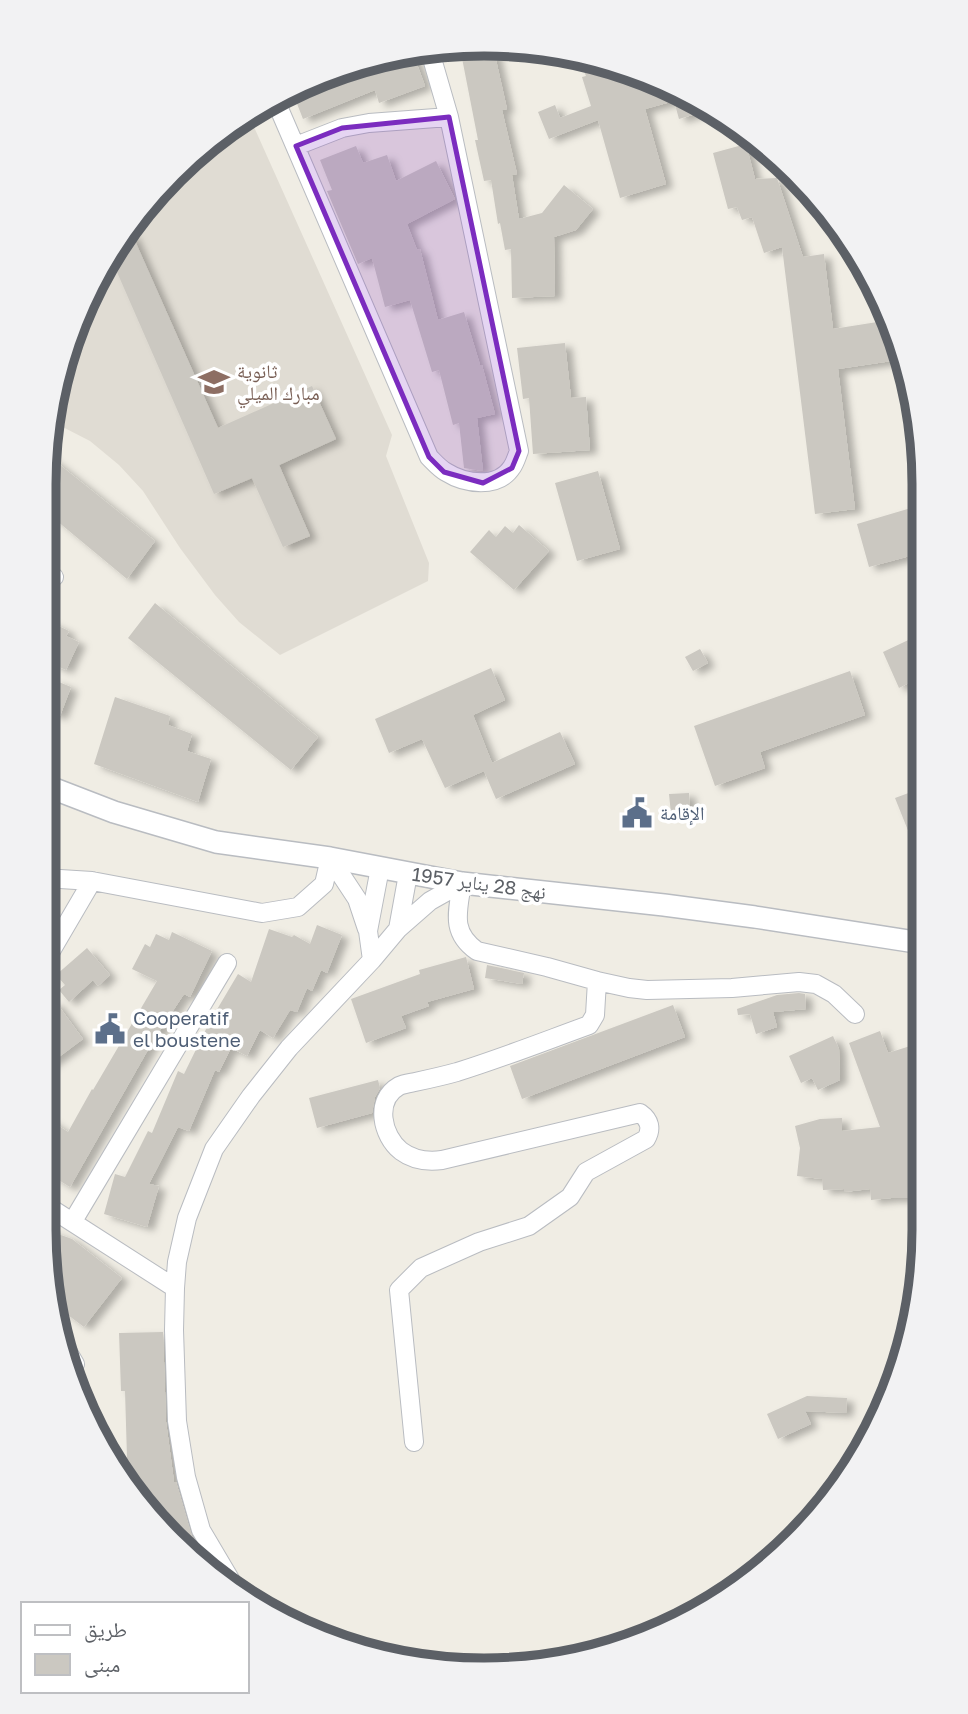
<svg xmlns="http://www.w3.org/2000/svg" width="968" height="1714" viewBox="0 0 968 1714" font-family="'Golos Text','Noto Naskh Arabic',sans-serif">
<defs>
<filter id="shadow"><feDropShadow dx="7" dy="4" stdDeviation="3.5" flood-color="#0004"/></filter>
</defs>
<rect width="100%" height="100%" fill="#f0ede4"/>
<path fill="#e0dcd3" d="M 250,118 L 392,435 L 386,456 L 429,563 L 428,581 L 280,655 L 239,622 L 215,595 L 180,548 L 143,491 L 119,465 L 90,441 L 51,421 L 67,343 L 103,264 L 216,134 Z"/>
<path fill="#cbc8c1" filter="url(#shadow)" d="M 494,51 L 507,109 L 502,110 L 517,174 L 512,175 L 519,219 L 542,213 L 564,185 L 593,209 L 576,230 L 554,237 L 555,296 L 512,298 L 511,249 L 505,250 L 500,223 L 498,224 L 491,180 L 484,181 L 475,140 L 478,140 L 461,53 Z
M 414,56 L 425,86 L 379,103 L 375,90 L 303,119 L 294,96 L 370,59 Z
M 579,60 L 704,103 L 712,109 L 679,119 L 674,101 L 645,109 L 666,184 L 620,198 L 598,120 L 549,139 L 538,112 L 555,105 L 560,118 L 591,106 L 582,77 L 586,76 Z
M 746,144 L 755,179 L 777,178 L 803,257 L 824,254 L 833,329 L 890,320 L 901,342 L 905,359 L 838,369 L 855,509 L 815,514 L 782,247 L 764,253 L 752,217 L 742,220 L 737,207 L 728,209 L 713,153 Z
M 356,146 L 363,163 L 387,155 L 396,181 L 436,161 L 455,199 L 407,224 L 417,250 L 420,249 L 438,320 L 464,312 L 480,365 L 482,365 L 495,414 L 477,418 L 483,471 L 464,468 L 459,423 L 453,425 L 439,370 L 432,372 L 410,300 L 385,307 L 372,258 L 358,264 L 327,191 L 332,190 L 320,160 Z
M 821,204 L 843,231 L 831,238 L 815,208 Z
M 131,232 L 218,428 L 312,386 L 336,439 L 279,465 L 310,536 L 283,547 L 252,478 L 214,494 L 110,256 Z
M 565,343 L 571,398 L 586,397 L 590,450 L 533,454 L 529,398 L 523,399 L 517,348 Z
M 45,453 L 155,541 L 127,579 L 45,511 Z
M 598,471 L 620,549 L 577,561 L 555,483 Z
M 921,505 L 921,553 L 869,567 L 857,524 Z
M 519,525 L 549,551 L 514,590 L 470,552 L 489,530 L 496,537 L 505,526 L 513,533 Z
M 155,603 L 318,737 L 291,770 L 128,638 Z
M 44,619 L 69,631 L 66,636 L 79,642 L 66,670 L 44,660 Z
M 921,634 L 921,677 L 899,688 L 883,652 Z
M 700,649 L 708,663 L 693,671 L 685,657 Z
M 491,668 L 505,700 L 473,715 L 492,763 L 560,732 L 575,764 L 496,799 L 484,771 L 445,788 L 422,739 L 389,753 L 375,719 Z
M 850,671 L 865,715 L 760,752 L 765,768 L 715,786 L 694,726 Z
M 54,680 L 71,687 L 60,716 L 44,710 L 44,705 Z
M 115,697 L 170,716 L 168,725 L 192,734 L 187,751 L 211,759 L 198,802 L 94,764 Z
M 922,788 L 922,863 L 921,863 L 895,798 Z
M 689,793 L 690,812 L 671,814 L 669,794 Z
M 317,925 L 342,935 L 327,973 L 321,970 L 312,991 L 307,988 L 297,1012 L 290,1010 L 273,1038 L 260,1030 L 247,1056 L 231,1048 L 219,1072 L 215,1070 L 189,1131 L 178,1127 L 149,1184 L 159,1186 L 147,1227 L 104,1214 L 115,1174 L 125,1177 L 148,1131 L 152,1133 L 178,1071 L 184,1074 L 209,1023 L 238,974 L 251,982 L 269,929 L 292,937 L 294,935 L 310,944 Z
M 172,932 L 212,951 L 190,997 L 184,994 L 153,1041 L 70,1187 L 44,1171 L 44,1116 L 68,1132 L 92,1089 L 93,1090 L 157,981 L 132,969 L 145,944 L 150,947 L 156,934 L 169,940 Z
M 87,948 L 110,975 L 98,986 L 93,980 L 69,1002 L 59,990 L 65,985 L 56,975 Z
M 466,957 L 474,989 L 427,1002 L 429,1006 L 401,1016 L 406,1028 L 366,1043 L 351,999 L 420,974 L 419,970 Z
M 487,965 L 524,973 L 522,984 L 485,978 Z
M 799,993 L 805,994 L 806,1009 L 773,1012 L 777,1027 L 756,1034 L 750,1014 L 738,1015 L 737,1009 L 777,995 Z
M 55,1001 L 83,1039 L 44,1068 L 44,1008 Z
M 673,1005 L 685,1037 L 522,1099 L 510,1066 Z
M 880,1031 L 888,1053 L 923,1042 L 923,1198 L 891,1198 L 871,1200 L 870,1189 L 844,1192 L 844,1189 L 823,1190 L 822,1179 L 797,1176 L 800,1148 L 795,1126 L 820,1119 L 842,1118 L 842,1131 L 880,1127 L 849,1043 Z
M 833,1036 L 839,1049 L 840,1080 L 818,1090 L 812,1078 L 801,1083 L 789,1056 Z
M 378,1080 L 380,1088 L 375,1097 L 372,1113 L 317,1128 L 309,1098 Z
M 44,1229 L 72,1239 L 122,1278 L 84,1327 L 56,1306 Z
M 163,1332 L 166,1422 L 174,1482 L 176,1482 L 198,1557 L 134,1498 L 126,1481 L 125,1458 L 127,1458 L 125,1391 L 121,1391 L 119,1333 Z
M 807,1396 L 847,1398 L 846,1413 L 805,1411 L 811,1424 L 778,1439 L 767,1414 Z"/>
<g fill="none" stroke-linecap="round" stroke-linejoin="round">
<g stroke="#b9bcc1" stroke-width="20">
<path id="minor" d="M 277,104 L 429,457 C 434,462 440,469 446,472 C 465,484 498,489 512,467 C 515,463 517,456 519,451 L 449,117 L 431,55
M 296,146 L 342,128 L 369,123 L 449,117
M 45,571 L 54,577
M 330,858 L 357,899 L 367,929
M 44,878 L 92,881 L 262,913 L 298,907 L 324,884 L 330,858
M 398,929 L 430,901 L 462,883
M 372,960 L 368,931 L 380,868
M 44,963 L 92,881
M 597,981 L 629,988 L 647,990 L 732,988 L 799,982 L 816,984 L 834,994 L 855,1014
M 44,1204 L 175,1288
M 73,1221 L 227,963
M 62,1342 L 75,1364
M 414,1442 L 399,1290 L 421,1268 L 479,1242 L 529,1226 L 570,1197 L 586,1172 L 646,1139 C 652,1129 650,1120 640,1113 L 442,1160 C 427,1162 413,1160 401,1151 C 382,1136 374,1100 399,1086 C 403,1084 410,1083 415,1082 C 429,1079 443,1076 457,1072 C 502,1058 545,1041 589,1025 L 595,1015 L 597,981 L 547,967 L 477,951 C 450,932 458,911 462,883
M 240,1596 L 201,1530 L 186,1477 L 177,1421 L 174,1330 L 175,1288 L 177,1262 L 187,1218 L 214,1149 L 251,1096 L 289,1048 L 372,960 L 398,929 L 408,874"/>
</g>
<g stroke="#b9bcc1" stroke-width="24">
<path id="tertiary" d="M 44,785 L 114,812 L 216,842 L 330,858 L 462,883 L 664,905 L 755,917 L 922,943"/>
</g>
<use href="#minor" stroke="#fff" stroke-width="18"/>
<use href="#tertiary" stroke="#fff" stroke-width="21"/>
</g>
<path fill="#7b2cbf" fill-opacity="0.2" stroke="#7b2cbf" stroke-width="5" stroke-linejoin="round" d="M 449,117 L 519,451 L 512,468 L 483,483 L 444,472 L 429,457 L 296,146 L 342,128 Z"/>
<defs>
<g id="school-bare" transform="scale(2.415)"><path d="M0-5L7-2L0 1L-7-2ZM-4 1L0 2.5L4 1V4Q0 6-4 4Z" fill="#8d6e63" stroke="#fff" stroke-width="2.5" paint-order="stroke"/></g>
<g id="civic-bare" transform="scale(2.415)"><path d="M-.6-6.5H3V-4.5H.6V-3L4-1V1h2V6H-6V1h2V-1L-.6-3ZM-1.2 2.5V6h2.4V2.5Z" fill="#5c6f8a" stroke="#fff" stroke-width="2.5" paint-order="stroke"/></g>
</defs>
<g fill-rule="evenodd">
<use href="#school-bare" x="214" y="382"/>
<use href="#civic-bare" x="637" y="813"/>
<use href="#civic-bare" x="110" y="1029"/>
</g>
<g text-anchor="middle" stroke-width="7" stroke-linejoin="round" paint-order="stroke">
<g font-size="19" fill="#785e54" stroke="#fff" text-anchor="start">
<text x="237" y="378">ثانوية<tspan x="237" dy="22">مبارك الميلي</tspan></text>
</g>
<g font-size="19" fill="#4e5e75" stroke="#fff" text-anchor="start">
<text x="660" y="820">الإقامة</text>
<text x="133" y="1025">Cooperatif<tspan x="133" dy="22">el boustene</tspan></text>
</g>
<g font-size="19" fill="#5c6066" stroke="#fff">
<text transform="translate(479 883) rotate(8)" y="7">نهج 28 يناير 1957</text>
</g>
</g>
<path d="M0 0H968V1714H0ZM484 56H484A428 428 0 0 1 912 484V1230A428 428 0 0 1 484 1658H484A428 428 0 0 1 56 1230V484A428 428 0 0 1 484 56Z" fill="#f2f2f3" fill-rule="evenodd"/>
<path fill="none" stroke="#5c6066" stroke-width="9" d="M484 56H484A428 428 0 0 1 912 484V1230A428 428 0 0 1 484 1658H484A428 428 0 0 1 56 1230V484A428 428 0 0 1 484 56Z"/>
<rect x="21" y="1602" width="228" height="91" fill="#ffffff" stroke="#bebfc2" stroke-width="2"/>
<rect x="35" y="1625" width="35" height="10" fill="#ffffff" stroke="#bebfc2" stroke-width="2"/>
<text x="84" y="1637" font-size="21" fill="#5c6066">طريق</text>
<rect x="35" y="1654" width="35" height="21" fill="#cbc8c1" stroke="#bebfc2" stroke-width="2"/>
<text x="84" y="1672" font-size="21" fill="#5c6066">مبنى</text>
</svg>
